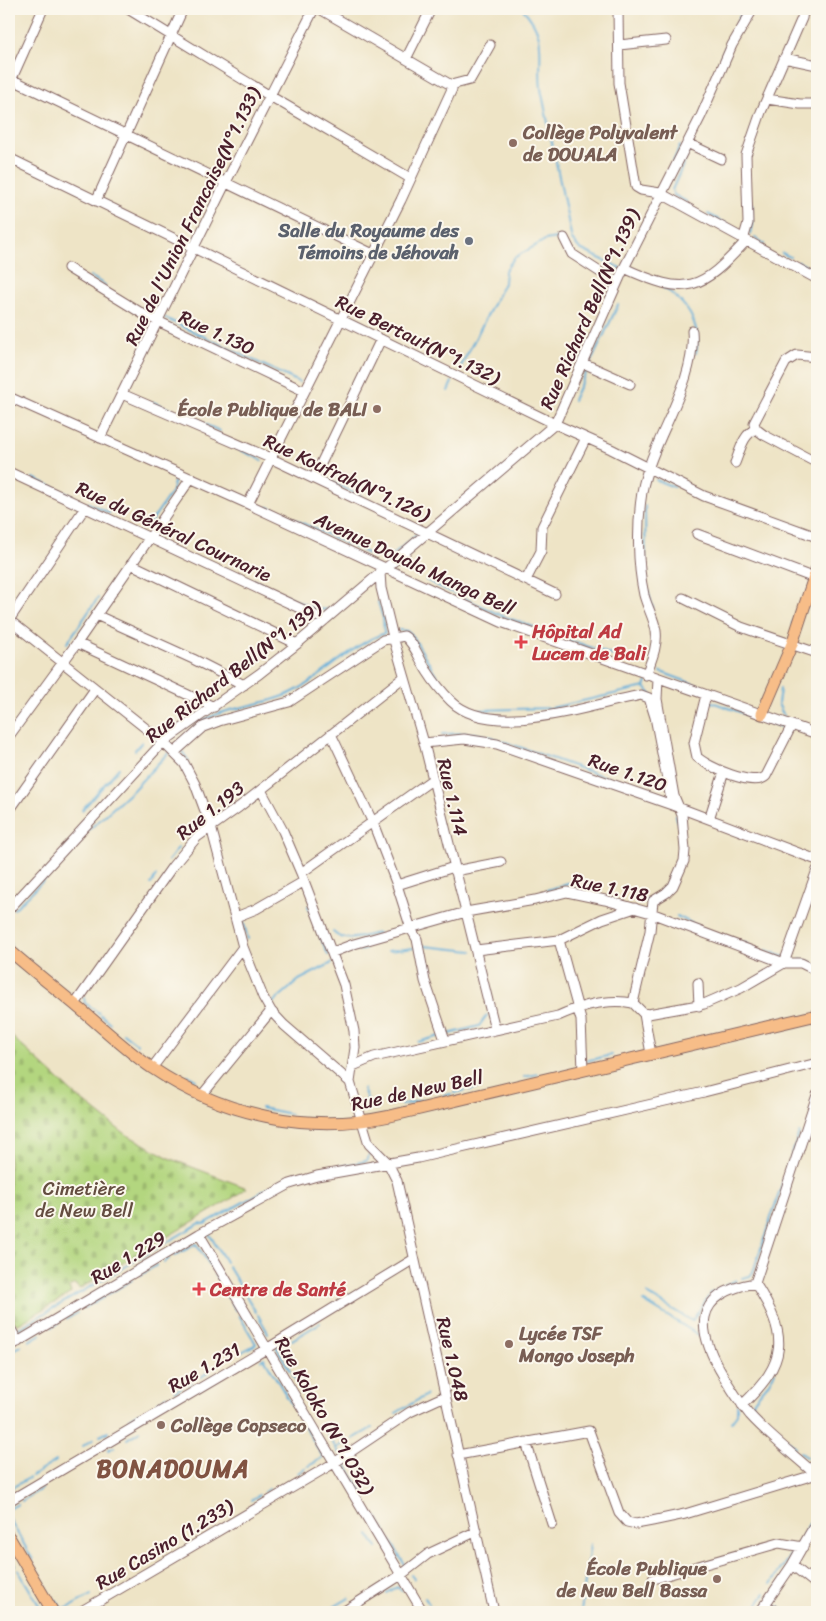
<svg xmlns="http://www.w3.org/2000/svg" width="826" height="1621" viewBox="0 0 826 1621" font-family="Sriracha,sans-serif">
<defs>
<pattern id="cemetery-stones" width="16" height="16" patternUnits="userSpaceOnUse" patternTransform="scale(1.25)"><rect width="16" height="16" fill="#b3d67f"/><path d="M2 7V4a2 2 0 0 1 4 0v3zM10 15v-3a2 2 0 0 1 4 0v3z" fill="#9bb76e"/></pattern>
</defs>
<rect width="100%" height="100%" fill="#fbf7ec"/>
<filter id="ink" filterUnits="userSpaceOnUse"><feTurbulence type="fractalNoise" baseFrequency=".02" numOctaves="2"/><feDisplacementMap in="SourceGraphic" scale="10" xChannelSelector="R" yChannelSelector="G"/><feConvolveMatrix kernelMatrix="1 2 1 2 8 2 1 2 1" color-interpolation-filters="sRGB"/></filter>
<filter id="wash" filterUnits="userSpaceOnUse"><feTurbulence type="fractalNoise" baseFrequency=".0096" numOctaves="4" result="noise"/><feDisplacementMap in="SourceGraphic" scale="20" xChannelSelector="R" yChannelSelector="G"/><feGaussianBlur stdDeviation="1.12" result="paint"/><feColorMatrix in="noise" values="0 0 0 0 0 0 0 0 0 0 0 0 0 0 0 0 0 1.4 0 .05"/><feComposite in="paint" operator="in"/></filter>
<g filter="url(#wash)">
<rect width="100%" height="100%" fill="#eee4c6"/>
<path fill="url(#cemetery-stones)" stroke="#7e7a55" d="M 9,1034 L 73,1093 L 122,1132 L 171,1159 L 247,1188 L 231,1199 L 79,1289 L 75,1284 L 69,1287 L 71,1293 L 17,1325 L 9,1311 Z"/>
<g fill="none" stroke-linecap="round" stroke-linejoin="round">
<path stroke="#5eacd8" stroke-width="2" d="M 523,9 C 549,38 537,54 541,89 L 572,240 L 580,249 L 620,268
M 721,57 L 742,12
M 673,162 L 680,146
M 687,202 L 674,195 L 672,190 L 690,149
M 708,214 L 739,231
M 750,234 L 752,223 L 752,204
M 755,237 L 764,244
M 782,253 L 790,257
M 798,262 L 814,270
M 90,276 L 105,285
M 662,287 C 686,301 702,324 696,353
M 165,318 L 299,382
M 590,364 L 618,305
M 460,368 L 504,283 L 505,271 L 514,258 L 545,240 L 562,237
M 448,391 L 452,382
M 573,400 L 588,368
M 153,402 L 220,431
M 234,447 L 262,460
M 33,478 L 72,496
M 325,479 L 361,496
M 656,480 L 674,487
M 88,503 L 109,513
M 645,506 L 646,584 L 653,608
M 268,507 L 373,556 L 394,554 L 419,533
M 141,527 L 146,529 L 172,491 L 174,482
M 814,564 L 817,556
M 253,580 L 314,609 L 331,610
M 426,580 L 500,615 L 623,659
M 342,600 L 358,585
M 378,602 L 383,618 L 384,632
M 792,624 L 797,611
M 399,630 L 408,631 L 412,635 L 444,688
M 67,643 L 98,598
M 661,672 L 721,694
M 645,687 L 653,697
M 645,687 L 647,682
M 780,689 L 778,704 L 784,716
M 709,701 L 787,729
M 478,710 L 551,708 L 645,687
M 442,734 L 473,733 L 491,737 L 662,797 L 666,796
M 178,743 C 186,735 194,726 204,720 C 232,705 267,706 295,691 C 326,675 352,644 385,633
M 135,750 L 142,742
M 181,750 L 189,761
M 82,810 L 119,768
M 676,815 L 679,827
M 172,856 L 178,848
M 168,861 L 172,856
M 678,864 L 681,849
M 151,884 L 156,876
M 547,890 L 568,883 L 579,886
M 661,891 L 674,875
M 640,903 L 650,899
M 308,906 L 328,955
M 14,909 L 66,859 L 82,836 L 132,791 L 168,753
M 677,916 L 697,926
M 242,917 L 248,939
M 333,932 C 345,944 363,936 378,933
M 731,938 L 740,942
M 9,942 L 11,944
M 743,942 L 748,944
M 424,946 L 472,951
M 766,950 L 784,957
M 388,951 L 414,948
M 344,952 L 365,950
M 801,959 L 813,963
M 84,998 L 85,1003 L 99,1013
M 270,1005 L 299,980 L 332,963
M 101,1015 L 110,1023
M 123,1033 L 137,1044
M 449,1034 L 479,1026 L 487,1015
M 418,1042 L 440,1036
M 585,1061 L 612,1055
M 188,1075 L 196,1080
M 524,1077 L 538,1074
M 363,1089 L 370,1106 L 376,1109
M 469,1090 L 480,1087
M 454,1093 L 466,1090
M 443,1096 L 451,1094
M 401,1105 L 423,1100
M 261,1108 L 291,1114
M 208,1232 L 226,1262
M 174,1256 L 196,1244 L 213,1270
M 164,1262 L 169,1259
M 228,1266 L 251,1304
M 141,1275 L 157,1265
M 215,1275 L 223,1287
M 742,1278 L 750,1276 L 753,1272 L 799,1133
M 226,1293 L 229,1299
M 647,1294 L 692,1321 L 708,1297
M 710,1294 L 736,1280
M 107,1295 L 132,1280
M 643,1301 L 702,1337 L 703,1341
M 232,1303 L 236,1310
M 252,1306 L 256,1312
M 84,1308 L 104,1297
M 239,1315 L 256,1344 L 240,1353
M 258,1315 L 268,1333
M 9,1318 L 12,1323
M 67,1319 L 77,1313
M 52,1327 L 59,1323
M 16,1330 L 200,1223 L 204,1224 L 289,1177 L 366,1161 L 370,1154
M 292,1340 L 320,1323
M 29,1341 L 41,1334
M 279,1346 L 277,1348 L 290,1371
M 13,1350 L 21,1346
M 261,1360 L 264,1358 L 299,1417
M 292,1374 L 304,1394
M 201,1377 L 210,1371
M 187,1384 L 192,1382
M 176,1391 L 182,1387
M 158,1402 L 167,1396
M 396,1413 L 426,1395
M 130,1418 L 139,1413
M 302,1422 L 323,1457 L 309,1466
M 731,1422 L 737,1414 L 737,1404
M 770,1425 L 755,1411 L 752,1403 L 767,1385 L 775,1372
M 323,1426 L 331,1439
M 781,1435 L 795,1447
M 100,1436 L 108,1432
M 127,1439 L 140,1431
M 353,1439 L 372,1428
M 333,1443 L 339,1453
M 83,1446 L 94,1439
M 338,1447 L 345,1443
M 108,1450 L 114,1447
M 800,1452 L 806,1457
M 343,1460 L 366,1499
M 810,1461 L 817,1467
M 298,1473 L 305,1468
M 32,1476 L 56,1461
M 13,1487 L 29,1478
M 9,1490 L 11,1489
M 264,1492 L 269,1489
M 251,1500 L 259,1495
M 22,1501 L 41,1489
M 9,1509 L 18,1504
M 377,1517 L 406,1567
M 9,1518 L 33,1560
M 369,1535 L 377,1548
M 799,1542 L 817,1510
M 11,1558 L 15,1565
M 18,1570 L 40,1607
M 411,1575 L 414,1579
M 771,1584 L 793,1551
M 387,1593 L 397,1587 L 402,1591
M 425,1598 L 429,1604
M 56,1600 L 62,1609 L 68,1608 L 91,1595
M 773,1601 L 776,1606
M 779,1607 L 785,1612
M 332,1608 L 349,1598
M 414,1611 L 415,1612
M 324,1612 L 328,1610
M 581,1612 L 590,1544
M 753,1612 L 765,1593"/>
</g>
</g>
<g filter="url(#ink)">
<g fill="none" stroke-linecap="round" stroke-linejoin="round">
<g stroke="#836461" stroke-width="11">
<path id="minor" d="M 128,9 L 270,96 L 410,178
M 320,9 L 451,85
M 618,9 L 619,83 L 636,187 L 641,190 L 660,193 L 817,279
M 794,9 L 803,11 L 813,9
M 619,45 L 666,40
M 784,58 L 817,65
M 406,59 L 430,11
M 9,78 L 373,254
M 9,85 L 43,9
M 451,85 L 470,80 L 490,45
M 767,99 L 800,104 L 817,104
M 687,143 L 721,159
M 9,158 L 555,424 L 611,449 L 704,496 L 817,537
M 96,201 L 183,9
M 564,238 L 572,254 L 617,283
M 743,240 L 748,223 L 746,155 L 761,112 L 802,18 L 803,11
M 68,268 L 143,314 L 304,391
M 624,268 C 687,297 700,291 746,241
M 817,357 L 797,355 L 786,362 L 754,423 L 756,429 L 764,435 L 817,463
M 583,363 L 630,384
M 122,394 L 270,458 L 555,594
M 9,397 L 248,504 L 501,622 L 817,734
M 100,438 L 225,184 L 314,9
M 735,463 C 740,451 743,434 756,429
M 9,472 L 325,620
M 314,478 L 381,339
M 248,504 L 401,200 L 452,89 L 451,85
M 697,534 L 817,579
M 131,564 L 297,644
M 380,572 L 381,588 L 393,637 L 424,743 L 495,1029
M 526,580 L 541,551 L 542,527 L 586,438
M 683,598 L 741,627 L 817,653
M 96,615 L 193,659 L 244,685
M 9,620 L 163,742 L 184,763 L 195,784 L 211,827 L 243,947 L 263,997 L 271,1011 L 284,1025 L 350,1082 L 369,1144 L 388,1163 L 397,1181 L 494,1612
M 9,620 L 84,509
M 77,643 L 214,707
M 646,675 C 651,661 658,646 656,631 C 654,618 647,607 644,595 C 637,563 637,524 642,492 C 651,440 697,383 692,331
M 706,695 L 694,743 L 697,757 C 708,767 754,788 766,776 L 792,725
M 331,734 L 373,823 L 397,885 L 411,929 L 417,939 L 425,981 L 445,1040
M 9,736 L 77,643 L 191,478
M 424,743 L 464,739 L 497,744 L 672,805 L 817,860
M 175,752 L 203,727 L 219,721 L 289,702 L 383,640 L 404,636 C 414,642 420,661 427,671 C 434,682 442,692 451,701 C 492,741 592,704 641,695 L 649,698 L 655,717 L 672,805
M 261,790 L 283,831 L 301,873 L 344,985 L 354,1031 L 355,1048 L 350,1082
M 9,811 L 95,689
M 709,819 L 724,772
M 455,871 L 501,862
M 301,873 L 433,779
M 397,885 L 454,867
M 9,909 L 163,742 L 259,674 L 292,648 L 555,424 L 624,268 L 701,116 L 732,45 L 753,9
M 236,917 L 256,909 L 303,882
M 559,940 L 581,1020 L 583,1070
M 476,950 L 559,940 L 602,919 L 635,908
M 333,952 L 354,944 L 466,912 L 535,900 L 567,892 L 605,900 L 651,913 L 784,963 L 801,963 L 817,971
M 698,983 L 699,1006
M 633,1003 L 643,1013 L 648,1014 L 704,1004 L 741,988 L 784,963 L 817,870
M 75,1004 L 172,867 L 197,837 L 239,807 L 404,677
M 644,1014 L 651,1054
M 353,1066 L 374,1057 L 558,1016 C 582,1005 607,998 633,1003 L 650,931 L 653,901 L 666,893 L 673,886 L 684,861 L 685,850 L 682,815 L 674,796 L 657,699 L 658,679
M 152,1068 L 243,947
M 202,1095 L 271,1011
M 199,1234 L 423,1612
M 755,1283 C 691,1294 696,1331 724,1377 C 732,1390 740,1403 750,1415 C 769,1436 794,1455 815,1474
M 9,1326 L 18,1342
M 9,1347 L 199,1234 L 290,1184 L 317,1176 L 418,1158 L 704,1092 L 817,1063
M 742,1405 C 788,1362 789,1336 755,1283 L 817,1095
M 526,1442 L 552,1524
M 458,1455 L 589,1431 L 619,1513 L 627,1522 L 636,1524 L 652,1521 L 685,1514 L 817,1474
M 9,1501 L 268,1348 L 414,1259
M 792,1565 L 817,1585
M 653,1579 L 779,1543 L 803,1547
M 765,1604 L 776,1612
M 80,1612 L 334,1463 L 410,1412 L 445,1396
M 343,1612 L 401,1575 L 428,1554 L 477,1531
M 760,1612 L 792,1565 L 817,1521"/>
</g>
<g stroke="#836461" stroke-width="13">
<path id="major" d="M 762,714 L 792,644 L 817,568
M 9,950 C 32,970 55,988 79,1008 C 103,1028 126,1050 152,1068 C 222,1115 307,1134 390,1116 L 817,1015
M 9,1537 L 53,1612"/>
</g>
<use href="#minor" stroke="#fff" stroke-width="9"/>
<use href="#major" stroke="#f7bd88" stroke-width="11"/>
</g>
</g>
<g fill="#8d6e63" stroke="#fbf7ec" stroke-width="2">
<circle cx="513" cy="143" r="5"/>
<circle cx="377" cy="409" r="5"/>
<circle cx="509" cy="1344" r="5"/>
<circle cx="161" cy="1425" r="5"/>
<circle cx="717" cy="1579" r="5"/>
</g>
<circle fill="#6b7280" stroke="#fbf7ec" stroke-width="2" cx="469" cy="241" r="5"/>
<g fill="#e0444e" stroke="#fbf7ec" stroke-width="2">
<path d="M518.5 634.5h5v5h5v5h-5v5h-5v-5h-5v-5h5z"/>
<path d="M196.5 1281.5h5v5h5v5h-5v5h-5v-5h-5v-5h5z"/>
</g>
<g text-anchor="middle" stroke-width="4" stroke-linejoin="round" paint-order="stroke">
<g font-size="19" font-weight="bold" fill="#785e54" stroke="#fbf7ec" text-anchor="start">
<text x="523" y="139">Collège Polyvalent<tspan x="523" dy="22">de DOUALA</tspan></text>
<text x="367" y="416" text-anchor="end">École Publique de BALI</text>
<text x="519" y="1340">Lycée TSF<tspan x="519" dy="22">Mongo Joseph</tspan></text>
<text x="171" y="1432">Collège Copseco</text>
<text x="707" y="1575" text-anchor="end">École Publique<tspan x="707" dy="22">de New Bell Bassa</tspan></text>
</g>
<g font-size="19" fill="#4a1f2b" stroke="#fbf7ec">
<text transform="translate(192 216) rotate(-64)" y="7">Rue de l'Union Francaise(N°1.133)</text>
<text transform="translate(589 309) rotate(-66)" y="7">Rue Richard Bell(N°1.139)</text>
<text transform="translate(217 332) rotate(25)" y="7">Rue 1.130</text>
<text transform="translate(418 339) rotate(26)" y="7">Rue Bertaut(N°1.132)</text>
<text transform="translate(347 477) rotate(25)" y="7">Rue Koufrah(N°1.126)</text>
<text transform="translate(174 531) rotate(25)" y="7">Rue du Général Cournarie</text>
<text transform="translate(415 563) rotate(25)" y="7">Avenue Douala Manga Bell</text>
<text transform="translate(233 671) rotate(-38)" y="7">Rue Richard Bell(N°1.139)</text>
<text transform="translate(628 772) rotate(19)" y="7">Rue 1.120</text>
<text transform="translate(453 797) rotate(77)" y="7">Rue 1.114</text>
<text transform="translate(210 810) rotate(-39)" y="7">Rue 1.193</text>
<text transform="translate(610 887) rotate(12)" y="7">Rue 1.118</text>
<text transform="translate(417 1090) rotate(-12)" y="7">Rue de New Bell</text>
<text transform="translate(128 1257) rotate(-31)" y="7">Rue 1.229</text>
<text transform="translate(453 1359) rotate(77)" y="7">Rue 1.048</text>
<text transform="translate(204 1367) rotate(-30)" y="7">Rue 1.231</text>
<text transform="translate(325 1415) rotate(60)" y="7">Rue Koloko (N°1.032)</text>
<text transform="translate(164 1544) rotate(-31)" y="7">Rue Casino (1.233)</text>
</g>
<g font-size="19" font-weight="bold" fill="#5b616d" stroke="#fbf7ec" text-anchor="end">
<text x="459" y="237">Salle du Royaume des<tspan x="459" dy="22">Témoins de Jéhovah</tspan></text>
</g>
<g font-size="19" font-weight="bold" fill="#be3a42" stroke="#fbf7ec" text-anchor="start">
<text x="532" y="638">Hôpital Ad<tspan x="532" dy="22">Lucem de Bali</tspan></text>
<text x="210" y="1296">Centre de Santé</text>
</g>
<g font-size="19" fill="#644d40" stroke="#fbf7ec">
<text x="84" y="1195">Cimetière<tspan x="84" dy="22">de New Bell</tspan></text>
</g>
<g font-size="24" font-weight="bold" letter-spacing="1" fill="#815342" stroke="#fbf7ec">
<text x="173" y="1477">BONADOUMA</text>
</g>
</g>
<rect width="826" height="1621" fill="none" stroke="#fbf7ec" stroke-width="30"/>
</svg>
